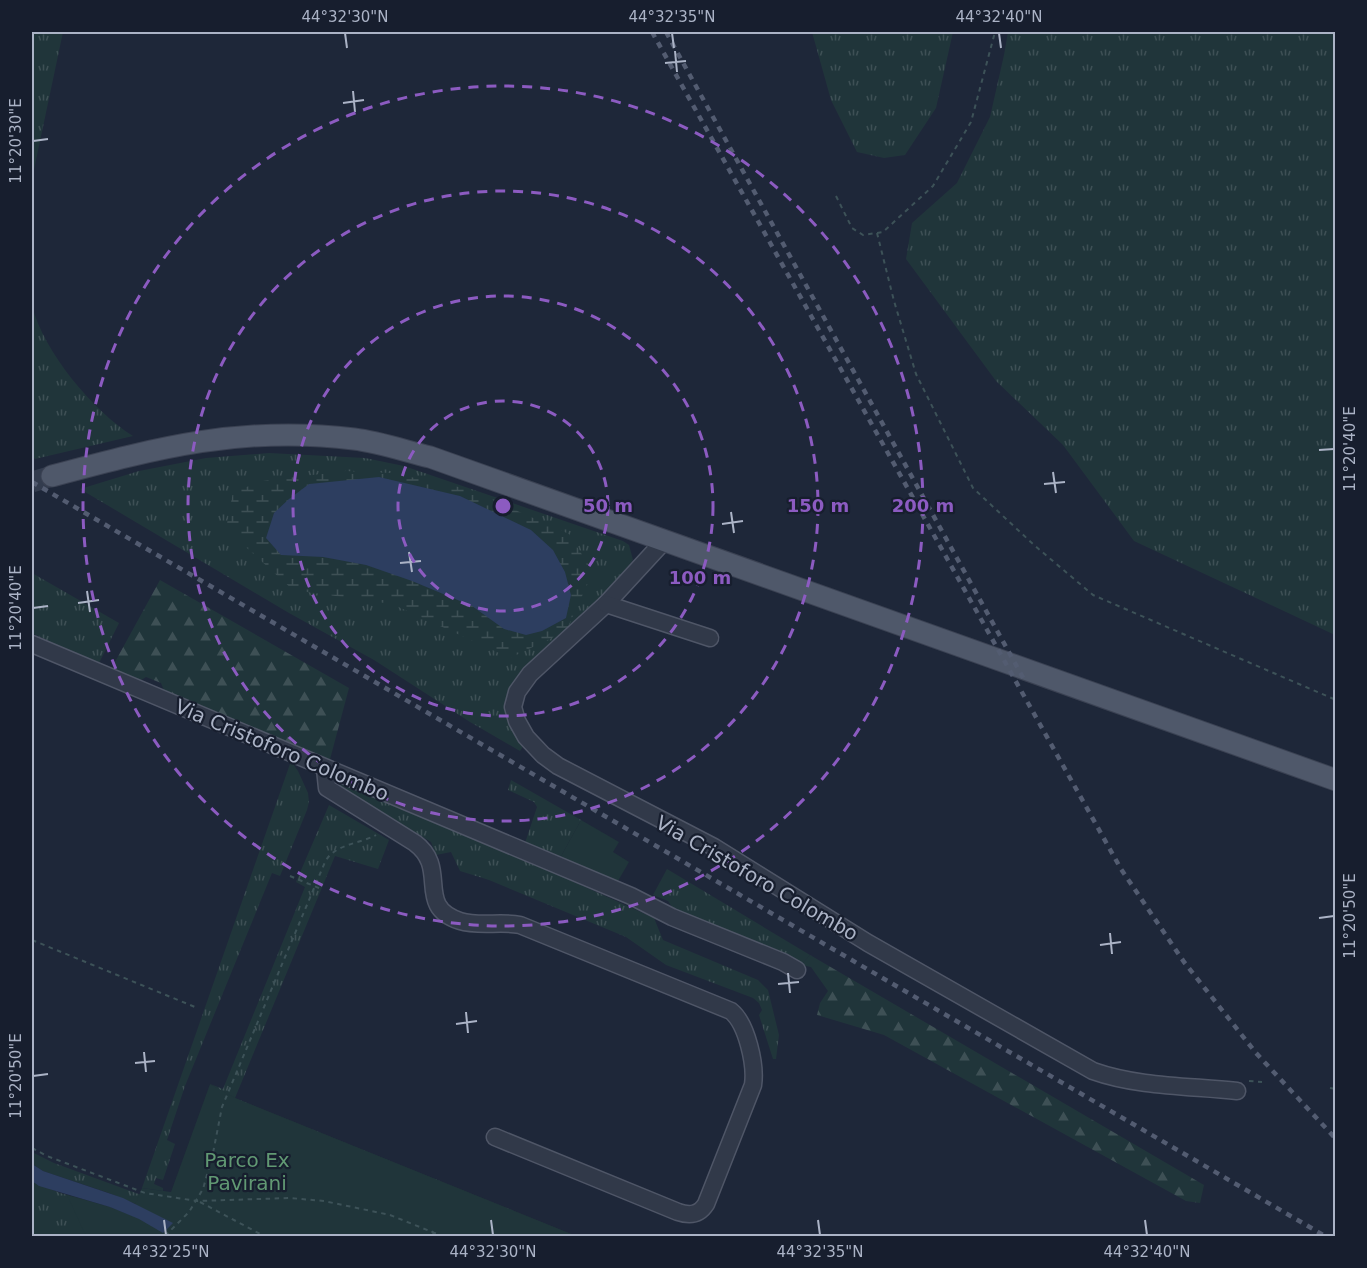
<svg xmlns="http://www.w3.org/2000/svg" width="1367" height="1268" viewBox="0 0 1367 1268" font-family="'DejaVu Sans',sans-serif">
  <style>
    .grass { fill: url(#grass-tufts) }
    .forest { fill: url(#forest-firs) }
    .wetland { fill: url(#wetland-marsh) }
    .green { fill: #20353a }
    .water { fill: #2d3e60 }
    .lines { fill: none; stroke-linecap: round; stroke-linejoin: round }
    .major-tunnel { stroke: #333c4e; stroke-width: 21; stroke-dasharray: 21 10; stroke-linecap: butt }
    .minor-casing { stroke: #4f5667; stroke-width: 19 }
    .major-casing { stroke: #3b4253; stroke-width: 23 }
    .path { stroke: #3d5258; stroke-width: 2; stroke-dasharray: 4.5 4.5; stroke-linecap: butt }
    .minor { stroke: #313949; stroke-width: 16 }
    .major { stroke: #4f586a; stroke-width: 21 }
    .rail { stroke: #535c71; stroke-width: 4.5; stroke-dasharray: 6 6; stroke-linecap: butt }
    .ticks { fill: none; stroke: #abb3c6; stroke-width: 2 }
    .ring { fill: none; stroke: #8c5bc1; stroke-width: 3; stroke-dasharray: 10 8 }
    .labels { text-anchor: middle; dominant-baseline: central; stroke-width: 4.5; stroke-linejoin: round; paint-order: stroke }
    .street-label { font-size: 20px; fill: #abb3c6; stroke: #171e2e }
    .park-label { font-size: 20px; fill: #619973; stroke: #171e2e }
    .centre { fill: #8c5bc1; stroke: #171e2e; stroke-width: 3 }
    .ring-label { font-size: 18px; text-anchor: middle; font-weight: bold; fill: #8c5bc1; stroke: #171e2e; stroke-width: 4.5; stroke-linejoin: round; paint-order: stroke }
    .neatline { fill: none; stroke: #abb3c6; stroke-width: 2 }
    .ticks-label { font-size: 15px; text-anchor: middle; fill: #abb3c6 }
  </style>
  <defs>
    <pattern id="grass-tufts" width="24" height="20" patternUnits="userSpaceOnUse" patternTransform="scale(1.5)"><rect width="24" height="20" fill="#20353a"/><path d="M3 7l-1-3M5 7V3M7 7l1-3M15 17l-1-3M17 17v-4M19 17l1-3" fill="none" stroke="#3e5055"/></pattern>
    <pattern id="forest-firs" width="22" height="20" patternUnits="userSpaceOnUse" patternTransform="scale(1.5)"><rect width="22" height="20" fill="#20353a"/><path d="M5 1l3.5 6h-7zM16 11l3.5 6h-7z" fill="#3e5055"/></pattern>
    <pattern id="wetland-marsh" width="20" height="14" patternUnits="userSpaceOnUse" patternTransform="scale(1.5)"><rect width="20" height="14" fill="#20353a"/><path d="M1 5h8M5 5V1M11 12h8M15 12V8" fill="none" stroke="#3e5055"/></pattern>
  </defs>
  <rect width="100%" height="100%" fill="#1e2739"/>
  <g class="grass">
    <path d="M32,32H63L32,179Z"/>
    <path d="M812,32H953L936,108L905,155L884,158L857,152L831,100Z"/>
    <path d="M1008,32H1335V635L1134,541L1063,445L996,381L906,259L912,223L957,183L990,117L1004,55Z"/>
    <path d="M32,306C44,352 93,411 133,436L35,459L32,456Z"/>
    <path d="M269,453L365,458L404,466L623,541L629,545L633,560L628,567L514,688L526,742L520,751L470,722L374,660L289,613L80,489L139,471L206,458Z"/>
    <path d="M32,573L119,623L98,665L32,633Z"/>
    <path d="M291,761L298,771L308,793L309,802L307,810L280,876L272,873L185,1086L167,1140L175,1144L163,1180L156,1178L154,1184L163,1188V1191L142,1188Z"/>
    <path d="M511,780L581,820L560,858L525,843L537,807L534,802L508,790Z"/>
    <path d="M339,781L492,845L654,918L663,940L758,980L768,990L779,1035L776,1059H773L759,1015L762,1010L759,1003L753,998L666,965L626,937L489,880L460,871L451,852L436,855L431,842L337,786Z"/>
    <path d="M329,805L389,840L378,869L335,856L235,1098L576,1236H450L210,1084L223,1089L305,887L296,882Z"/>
    <path d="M667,869L810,955L801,965L676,913L668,901L653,895Z"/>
    <path d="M32,1152L54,1163L144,1196L143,1207L109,1193L43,1171L32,1164Z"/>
    <path d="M32,1181L60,1193L110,1207L159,1236H32Z"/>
  </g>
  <g class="forest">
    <path d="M160,580L349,688L329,763L165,693L161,683L146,677L138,682L117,672L115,662Z"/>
    <path d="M810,955L1204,1185L1200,1203L1186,1201L884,1035L817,1015L820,1003L828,991L811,967L801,965Z"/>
  </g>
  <path class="wetland" d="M345,471L391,473L468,489L569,534L593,572L566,631L510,658L392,604L293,590L226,529L233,492L263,481Z"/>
  <g class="green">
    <path d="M581,820L619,842L613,852L629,862L618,881L560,858Z"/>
    <path d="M210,1084L235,1098L576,1236H86L67,1195L110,1207L131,1215L142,1188L171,1192Z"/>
  </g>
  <g class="water">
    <path d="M379,477L460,496L531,530L553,550L565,572L571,595L566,618L542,631L526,635L504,629L472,606L412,581L366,565L323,557L281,555L266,538L274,513L289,499L309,484Z"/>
    <path d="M32,1164L43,1171L123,1198L173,1223L163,1233L139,1219L110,1207L39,1186L32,1181Z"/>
  </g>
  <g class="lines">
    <path class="major-tunnel" d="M32,482L52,476"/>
    <defs>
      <g id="minor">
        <path d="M665,540L606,604L530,674L517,692L513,707L517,721L526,737L543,755L558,766L714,847L868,943L1093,1071C1138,1087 1190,1086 1237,1091"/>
        <path d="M606,604L710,638"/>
        <path d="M32,644L631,896L672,917L783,962L797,970"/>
        <path d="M325,769L327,788L415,843C450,869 414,906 460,921C479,927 501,921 520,925L731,1011C747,1024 756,1065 753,1085L706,1204C699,1215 690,1216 678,1212L495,1137"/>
      </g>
      <path id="major" d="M52,476C157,448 243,425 354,439C379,442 405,451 430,457L1336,780"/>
    </defs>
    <use href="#minor" class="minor-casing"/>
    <use href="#major" class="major-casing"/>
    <g class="path">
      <path d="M836,196L852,228L863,235L883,232L933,186L971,122L995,32"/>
      <path d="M877,233L894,301L916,374L973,488L1034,545L1093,595L1336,700"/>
      <path d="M290,876L321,889"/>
      <path d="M32,940L195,1007"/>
      <path d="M1249,1081L1262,1082"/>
      <path d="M1330,1088L1336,1089"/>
      <path d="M32,1148L47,1156L145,1193L197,1201L290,1198L324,1201L390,1215L442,1236"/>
      <path d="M200,1202L264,1236"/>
      <path d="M432,1231L435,1236"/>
      <path d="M165,1236L189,1212L203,1189L213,1153L222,1107L325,862C334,844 360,844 376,835"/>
    </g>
    <use href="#minor" class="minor"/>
    <use href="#major" class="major"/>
    <g class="rail">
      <path d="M652,32L1121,869L1184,962L1256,1053L1336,1139"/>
      <path d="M666,32L1026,683"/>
      <path d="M32,482L1325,1236"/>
    </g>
  </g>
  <path class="ticks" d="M345,33L347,48M672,33L674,48M999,33L1001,48M675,51L677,72M665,63L686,61M353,91L355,112M343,103L364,100M33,141L48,139M1319,450L1334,449M1053,472L1056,493M1044,484L1065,482M731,512L734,533M722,524L743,521M409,552L412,572M400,563L421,561M87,591L90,612M78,603L99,600M33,608L48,606M1319,918L1334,916M1110,933L1112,954M1100,945L1121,942M788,973L790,993M778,984L799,982M466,1012L468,1033M456,1024L477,1021M144,1052L146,1072M135,1063L155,1061M33,1076L48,1074M164,1220L166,1235M491,1220L493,1235M818,1220L820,1235M1145,1220L1147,1235"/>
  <g class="ring">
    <circle cx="503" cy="506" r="105"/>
    <circle cx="503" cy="506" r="210"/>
    <circle cx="503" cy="506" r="315"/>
    <circle cx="503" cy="506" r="420"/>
  </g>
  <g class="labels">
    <g class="street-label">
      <text transform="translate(282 750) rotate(23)">Via Cristoforo Colombo</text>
      <text transform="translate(757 878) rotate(30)">Via Cristoforo Colombo</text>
    </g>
    <g class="park-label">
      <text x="247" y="1160">Parco Ex<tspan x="247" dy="23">Pavirani</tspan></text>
    </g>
  </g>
  <circle cx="503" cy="506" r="9" class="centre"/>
  <g class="ring-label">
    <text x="608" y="512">50 m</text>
    <text x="818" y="512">150 m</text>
    <text x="923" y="512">200 m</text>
    <text x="700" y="584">100 m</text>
  </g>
  <rect width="1367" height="1268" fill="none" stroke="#171e2e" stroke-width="66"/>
  <rect x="33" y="33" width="1301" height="1202" class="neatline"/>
  <g class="ticks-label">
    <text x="345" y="22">44°32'30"N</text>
    <text x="672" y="22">44°32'35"N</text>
    <text x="999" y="22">44°32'40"N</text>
    <text transform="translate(16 141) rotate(-90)" y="5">11°20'30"E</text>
    <text transform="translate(1350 449) rotate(-90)" y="5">11°20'40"E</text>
    <text transform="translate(16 608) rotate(-90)" y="5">11°20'40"E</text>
    <text transform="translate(1350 916) rotate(-90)" y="5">11°20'50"E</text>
    <text transform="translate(16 1076) rotate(-90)" y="5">11°20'50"E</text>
    <text x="166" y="1257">44°32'25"N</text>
    <text x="493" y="1257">44°32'30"N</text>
    <text x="820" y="1257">44°32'35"N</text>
    <text x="1147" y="1257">44°32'40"N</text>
  </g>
</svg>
